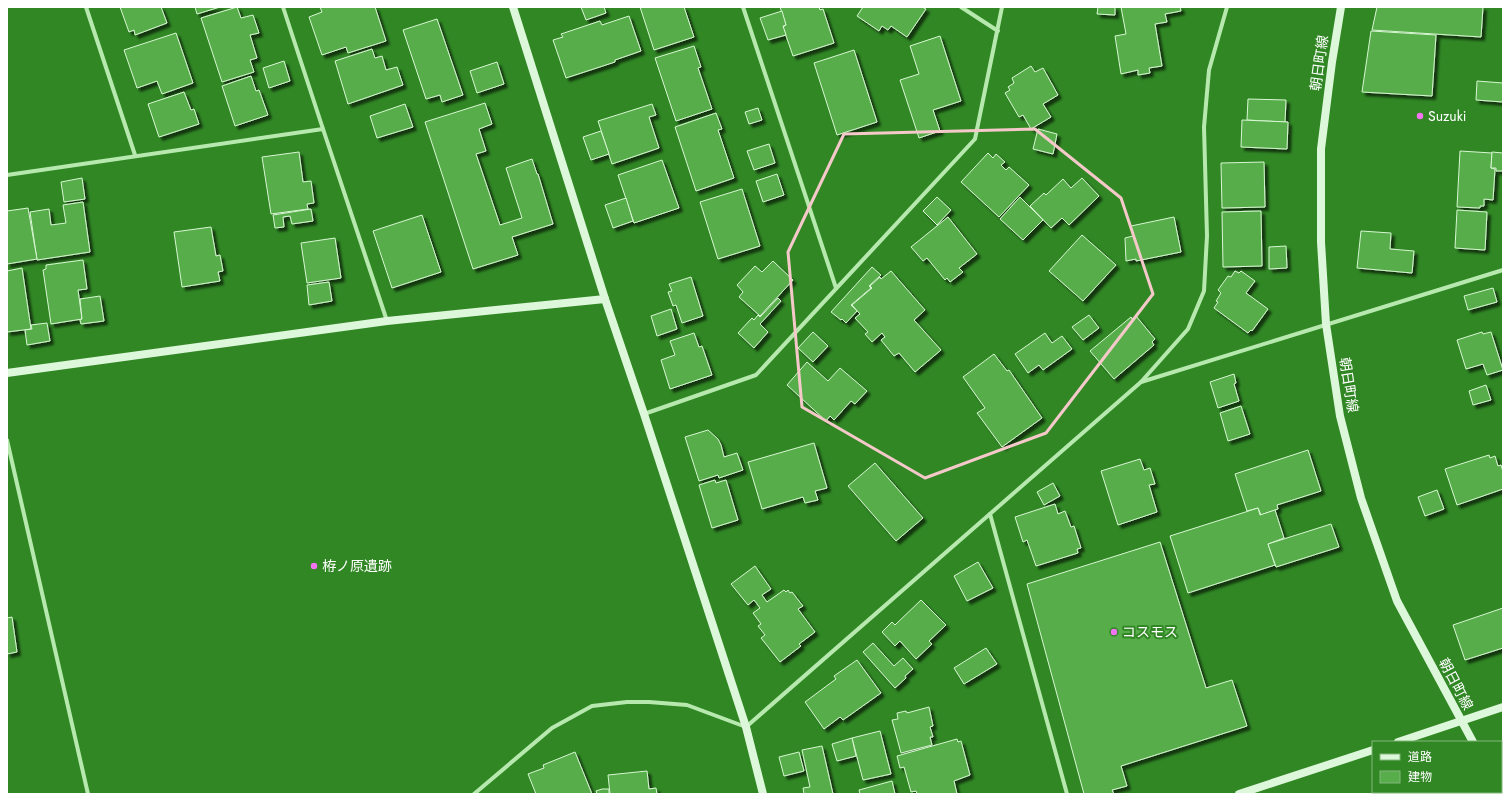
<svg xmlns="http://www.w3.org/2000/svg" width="1510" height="801" viewBox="0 0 1510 801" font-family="Jost,'Noto Sans JP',sans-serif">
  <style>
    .building { fill: #56ad49; stroke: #d8f7d3; filter: url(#shadow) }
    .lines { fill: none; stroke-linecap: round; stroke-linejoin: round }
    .street { stroke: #b7e9af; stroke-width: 4 }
    .secondary { stroke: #ddf7da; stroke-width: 8 }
    .marked { fill: none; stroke: #f5c9c9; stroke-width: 3; stroke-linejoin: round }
    .poi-dot { fill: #f373f0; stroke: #308724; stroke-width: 1.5 }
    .labels { text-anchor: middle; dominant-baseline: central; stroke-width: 4; stroke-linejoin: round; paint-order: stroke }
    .street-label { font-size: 14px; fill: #fff; stroke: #308724 }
    .poi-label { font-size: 14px; fill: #fff; stroke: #308724; text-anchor: start }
  </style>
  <defs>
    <filter id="shadow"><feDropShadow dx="3.5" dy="3.5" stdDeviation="1" flood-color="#0009"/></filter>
  </defs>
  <rect width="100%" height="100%" fill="#308724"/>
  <g class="building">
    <path d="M120,7H161L167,23L135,35L134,30L129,32Z"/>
    <path d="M195,7H220L197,14Z"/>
    <path d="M237,7L241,18L253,15L259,33L250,35L257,58L250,60L254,72L222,82L201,18Z"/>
    <path d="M320,7H375L386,41L348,53L346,47L322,55L309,17L322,12Z"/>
    <path d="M581,7H604L606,13L586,20Z"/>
    <path d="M640,7H684L694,37L654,50Z"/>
    <path d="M780,7H819L820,10L823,9L834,43L793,56L783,27L786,25Z"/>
    <path d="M863,7H922L926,9L907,37L891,26L888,30L882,26L879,31L857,16Z"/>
    <path d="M1098,7H1115V15L1097,14Z"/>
    <path d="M1121,7H1180L1181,11L1165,14L1167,22L1155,24L1162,66L1149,68L1150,73L1138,75V70L1121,74L1115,36L1126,34Z"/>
    <path d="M1377,7H1483L1481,37L1372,30Z"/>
    <path d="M782,11L786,25L783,26L786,35L768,40L760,18Z"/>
    <path d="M629,16L641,51L615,60V62L566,78L553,40L563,37L561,34L600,21L602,25Z"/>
    <path d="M437,19L463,95L442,102L440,95L426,99L403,30Z"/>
    <path d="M1371,31L1436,35L1432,96L1362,92Z"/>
    <path d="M176,33L193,83L162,94L157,81L137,88L124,50Z"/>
    <path d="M940,36L961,101L933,110L940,131L919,138L900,80L919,74L910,46Z"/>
    <path d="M694,46L701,67L698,68L712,109L676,121L655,58Z"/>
    <path d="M372,49L375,58L382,56L386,70L397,67L403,85L348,104L335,61Z"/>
    <path d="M854,50L877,122L837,135L814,63Z"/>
    <path d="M284,61L290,81L269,88L263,68Z"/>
    <path d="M497,62L504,84L477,93L470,71Z"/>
    <path d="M1031,66L1035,72L1043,68L1058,95L1043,104L1051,117L1031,129L1023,115L1019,117L1005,93L1010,90L1008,87L1014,83L1012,78Z"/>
    <path d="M251,76L256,91L259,90L268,115L235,126L222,86Z"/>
    <path d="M1477,81L1503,83V102L1476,100Z"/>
    <path d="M184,92L191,110L194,109L199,124L159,137L148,104Z"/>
    <path d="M1248,99L1286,100L1285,122L1247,120Z"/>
    <path d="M485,103L492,124L479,129L486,151L476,154L500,225L522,218L506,168L532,159L537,174H538L553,224L512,237L518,255L473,269L425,122Z"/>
    <path d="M405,104L413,127L377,138L370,116Z"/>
    <path d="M652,104L656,115L649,117L659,148L612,164L598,121Z"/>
    <path d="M758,108L762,120L749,124L745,112Z"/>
    <path d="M716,113L722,129L718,130L734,178L696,191L675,127Z"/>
    <path d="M1242,120L1288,122L1287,149L1241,147Z"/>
    <path d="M1038,129L1057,134L1053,154L1033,149Z"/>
    <path d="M601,131L609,154L591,160L583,137Z"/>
    <path d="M769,144L775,163L754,170L747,151Z"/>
    <path d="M1460,151L1492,153L1491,168L1495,169L1493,200L1484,199V206H1480V208L1457,207Z"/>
    <path d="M299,152L303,182L311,181L314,203L307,204L308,209L271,214L262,157Z"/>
    <path d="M1492,152L1503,153V171H1496V168H1491Z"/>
    <path d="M988,153L993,158L996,154L1005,162L1001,165L1006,170L1009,167L1029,185L999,217L961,182Z"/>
    <path d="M662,160L679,208L634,223L618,175Z"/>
    <path d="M1264,162L1265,207L1222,208L1221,163Z"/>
    <path d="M777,174L784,195L763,202L756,181Z"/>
    <path d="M82,178L85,199L64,202L61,182Z"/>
    <path d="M1082,178L1099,196L1069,225L1062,218L1051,228L1030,206L1044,193L1046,195L1063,179L1071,188Z"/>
    <path d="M742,189L760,246L718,259L700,202Z"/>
    <path d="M937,197L951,210L937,225L923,211Z"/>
    <path d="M1020,197L1043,220L1023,240L1000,219Z"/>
    <path d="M626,198L633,221L613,228L605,205Z"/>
    <path d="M83,202L90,252L37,260L30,212L49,209L51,225L66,223L63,205Z"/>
    <path d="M28,208L37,259L7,264V211Z"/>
    <path d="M311,209L313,221L292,224L290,216L283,217L284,227L275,228L273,215Z"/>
    <path d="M1457,210L1487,212L1485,250L1455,248Z"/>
    <path d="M1261,211L1262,266L1223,267L1222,212Z"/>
    <path d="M422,215L441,272L392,288L373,231Z"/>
    <path d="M948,217L977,254L959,268L963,272L950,282L947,278L945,280L927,258L923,261L911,247Z"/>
    <path d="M1174,217L1181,252L1136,261V259L1126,261L1125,238L1133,236L1131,226Z"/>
    <path d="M211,227L216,256L220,255L223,271L218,272L220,281L182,287L174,232Z"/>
    <path d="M1361,231L1391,233L1390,249L1414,251L1412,273L1357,268Z"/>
    <path d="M1082,235L1116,265L1083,301L1049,271Z"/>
    <path d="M335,238L341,278L307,283L301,243Z"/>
    <path d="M1286,246L1287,268L1269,269V247Z"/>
    <path d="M83,260L87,289L78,290L82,319L51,324L43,270L46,269V265Z"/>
    <path d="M773,261L793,280L760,316L739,297L743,292L737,285L755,266L762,272Z"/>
    <path d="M872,267L881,275L869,286L871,288L851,305L857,311L846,323L842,319L841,320L831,312Z"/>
    <path d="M22,268L31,329L7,332V271Z"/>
    <path d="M891,271L925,310L914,320L941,350L915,372L899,353L894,356L881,340L885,337L882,333L872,342L865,334L868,332L855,318L860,314L852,305L872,288L870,286L880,277L881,279Z"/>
    <path d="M1235,271L1239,273L1241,271L1255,281L1246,293L1268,309L1252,331L1251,330L1248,333L1214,308L1218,302L1216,301L1221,293L1218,290L1228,276L1231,277Z"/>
    <path d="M691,277L703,316L682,323L676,305L673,306L668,292L672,291L669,284Z"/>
    <path d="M329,282L332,301L309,305L307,285Z"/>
    <path d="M1493,288L1497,302L1468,310L1464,296Z"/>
    <path d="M100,296L104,321L81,324L80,320L82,319L80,299Z"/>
    <path d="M778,298L781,301L760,324L768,332L754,348L738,333L752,318L754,320L758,315L760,317Z"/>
    <path d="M671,309L677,329L657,336L651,316Z"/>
    <path d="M1089,315L1099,328L1083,340L1072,327Z"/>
    <path d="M1136,316L1155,339L1152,342L1154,345L1114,379L1090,351L1131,317L1132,319Z"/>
    <path d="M47,323L50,341L27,345L25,330L32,329L31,325Z"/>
    <path d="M813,332L828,346L813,362L798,348Z"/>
    <path d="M1482,332L1483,334L1491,332L1503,370L1487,375L1483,364L1466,369L1457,340Z"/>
    <path d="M694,333L699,347L702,346L712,375L670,389L661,360L675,355L670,341Z"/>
    <path d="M1045,333L1052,343L1062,336L1072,349L1043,370L1039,365L1028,373L1015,354Z"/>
    <path d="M994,354L1007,371L1009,370L1042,418L1002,447L977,413L985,408L963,377Z"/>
    <path d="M807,362L828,381L840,368L867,391L855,404L851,401L834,420L830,416L826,421L787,385Z"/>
    <path d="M1234,374L1236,383L1234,384L1239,401L1218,408L1210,382Z"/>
    <path d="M1486,385L1491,400L1473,405L1469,391Z"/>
    <path d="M1241,406L1250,434L1228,441L1220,413Z"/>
    <path d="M708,430L718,439L721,445L724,457L737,453L743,470L719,478L718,475L699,481L685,437Z"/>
    <path d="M814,443L827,488L815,491L818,500L805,503L803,497L762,509L748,462Z"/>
    <path d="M1308,450L1321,491L1277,505L1278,509L1261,515L1258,508L1247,511L1235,474Z"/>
    <path d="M1489,455L1490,458L1495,456L1498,466L1501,465L1503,472V489L1457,505L1445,469Z"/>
    <path d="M1140,459L1144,470L1150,468L1155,484L1149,485L1157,512L1118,525L1101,471Z"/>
    <path d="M875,463L923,518L896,541L848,486Z"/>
    <path d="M715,480L716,483L726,480L738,520L712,528L699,485Z"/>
    <path d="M1053,483L1060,496L1044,505L1037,492Z"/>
    <path d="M1437,490L1444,509L1425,516L1418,497Z"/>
    <path d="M1055,504L1058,514L1065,511L1071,527L1074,526L1081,548L1077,549L1078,553L1036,566L1027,540L1023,542L1015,517Z"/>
    <path d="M1258,508L1260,515L1275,510L1284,538L1268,544L1275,565L1188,593L1170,536Z"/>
    <path d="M1331,524L1339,547L1276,567L1268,544Z"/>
    <path d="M1160,542L1206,688L1232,680L1247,726L1121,766L1127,786L1112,790L1114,794H1084L1027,584Z"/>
    <path d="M978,562L993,588L967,601L954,576Z"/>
    <path d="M755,566L771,589L762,595L767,602L784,590L786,592L788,590L790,593L792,592L803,606L798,609L815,632L799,644L801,646L780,662L761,638L765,635L758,626L761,624L753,613L760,608L754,600L748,605L731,584Z"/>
    <path d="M921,600L946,625L929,641L932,644L916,659L900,641L895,646L882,632L892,622L895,625Z"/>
    <path d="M1503,608V648L1465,660L1453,625Z"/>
    <path d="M12,617L17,652L7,654V618Z"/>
    <path d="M873,643L894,666L903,658L913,669L905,676L906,678L895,688L863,652Z"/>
    <path d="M986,648L997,664L964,684L954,668Z"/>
    <path d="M857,660L881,693L843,720L840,717L824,729L805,702L836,679L834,676Z"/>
    <path d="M929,707L933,726L930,727L933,737H930L932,745L901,753L892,720L898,719L897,713L906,711L907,713Z"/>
    <path d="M880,731L891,774L863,780L852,738Z"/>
    <path d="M852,738L856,756L837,761L832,744Z"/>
    <path d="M957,739L958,742L961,741L970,775L954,781L957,794H917L916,791L911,792L904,767L900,768L897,756Z"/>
    <path d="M822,746L833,794H804L803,788L810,787L802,750Z"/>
    <path d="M575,752L592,794H536L528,774L544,768L543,765Z"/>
    <path d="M799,752L804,771L784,776L779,757Z"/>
    <path d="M647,771L649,789L656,788L657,794H610L608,775Z"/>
    <path d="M892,781L895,794H860L859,790Z"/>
    <path d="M602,789H609V794H597L596,791Z"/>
  </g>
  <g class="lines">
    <g class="street">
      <path d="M86,7L135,155"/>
      <path d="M283,7L323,129L387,321"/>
      <path d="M743,7L836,288"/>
      <path d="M961,7L998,31"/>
      <path d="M7,175L323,129"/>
      <path d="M1141,382L1503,270"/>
      <path d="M644,414L756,375L975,139L1002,7"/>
      <path d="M7,440L88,794"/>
      <path d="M990,514L1067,794"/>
      <path d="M474,794L552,728L592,706L627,702H649L687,705L746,727L1141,382L1188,329L1204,291L1207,236L1204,127L1209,70L1227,7"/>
    </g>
    <g class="secondary">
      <path d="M513,7L605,299L644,414L746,727L763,794"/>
      <path d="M1341,7L1332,62L1321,149V242L1326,324L1340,416L1361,498L1397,601L1473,742"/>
      <path d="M7,373L387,321L605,299"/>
      <path d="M1398,742L1503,707"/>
      <path d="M1501,792L1502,794"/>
      <path d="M1239,794L1373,750"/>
    </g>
  </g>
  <path class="marked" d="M1035,129L1121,198L1153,294L1046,433L925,478L802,407L788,252L844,134Z"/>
  <g class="poi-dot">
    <circle cx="1420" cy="116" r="4"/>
    <circle cx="314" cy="566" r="4"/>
    <circle cx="1114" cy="632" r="4"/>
  </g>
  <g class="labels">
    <g class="street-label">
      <text transform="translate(1319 63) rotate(-82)">朝日町線</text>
      <text transform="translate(1349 385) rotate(81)">朝日町線</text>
      <text transform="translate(1456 684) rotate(62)">朝日町線</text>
    </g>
    <g class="poi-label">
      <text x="1428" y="116">Suzuki</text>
      <text x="322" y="566">栫ノ原遺跡</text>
      <text x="1122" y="632">コスモス</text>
    </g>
  </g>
  <rect width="1510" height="801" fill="none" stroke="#ffffff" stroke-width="16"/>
  <rect x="1372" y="741" width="130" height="52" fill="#308724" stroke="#83b77c"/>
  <rect x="1380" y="754" width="20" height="6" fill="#ddf7da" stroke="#83b77c"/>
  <text x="1408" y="761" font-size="12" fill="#ffffff">道路</text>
  <rect x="1380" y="771" width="20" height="12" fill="#56ad49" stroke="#83b77c"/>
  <text x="1408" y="781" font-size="12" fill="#ffffff">建物</text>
</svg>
